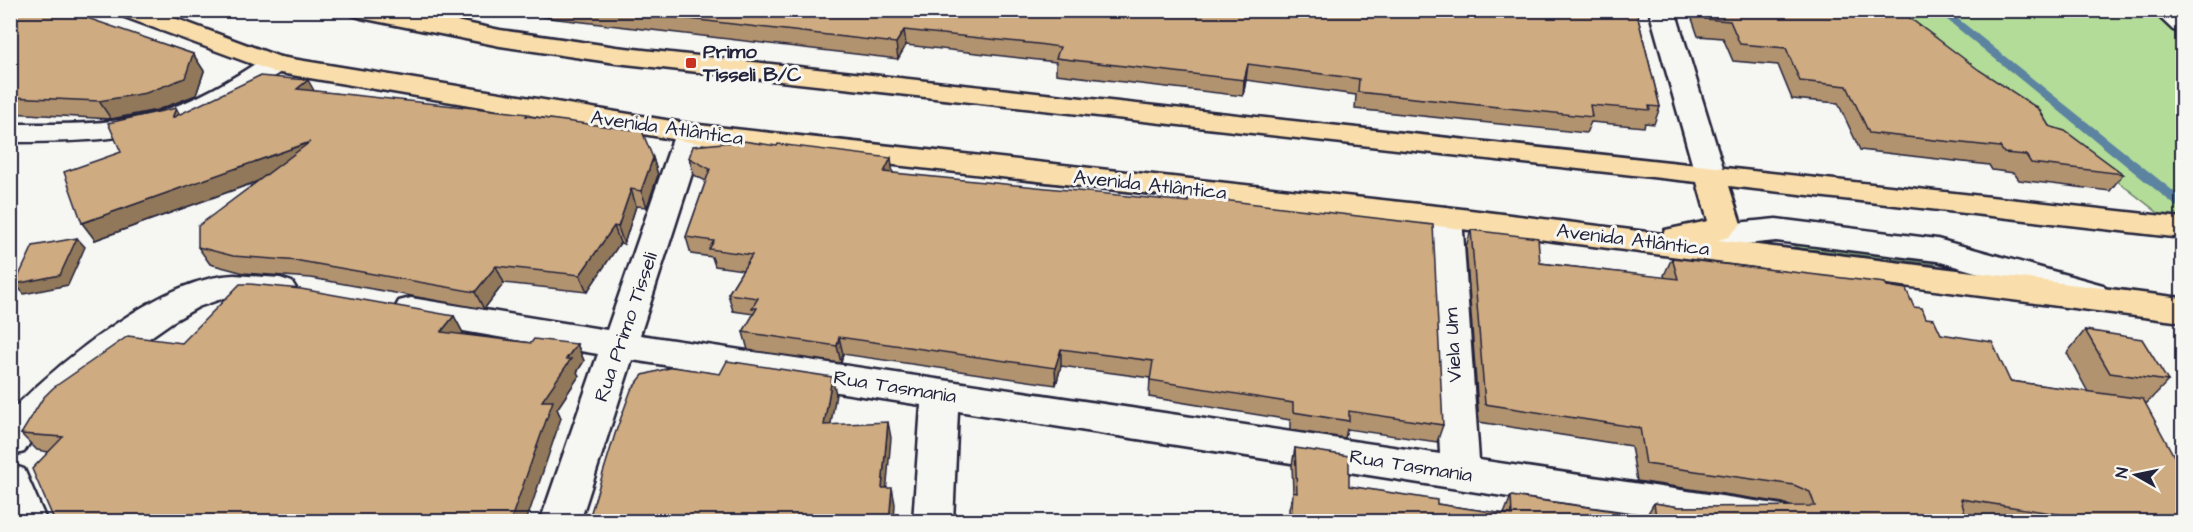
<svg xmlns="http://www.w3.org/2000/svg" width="2193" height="532" viewBox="0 0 2193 532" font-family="'Architects Daughter',sans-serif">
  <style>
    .green { fill: #b3dc98; stroke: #6a7f6a; stroke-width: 1.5 }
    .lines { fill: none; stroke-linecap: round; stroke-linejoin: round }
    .stream { fill: #5c83a0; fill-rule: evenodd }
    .minor-casing { stroke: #22223b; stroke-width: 5 }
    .major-casing { stroke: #22223b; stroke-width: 5 }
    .minor { fill: #f6f6f2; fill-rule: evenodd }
    .major { fill: #f9deab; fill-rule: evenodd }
    .wall { fill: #b2936f; stroke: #22223b; stroke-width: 1.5 }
    .shaded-wall { fill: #91785a; stroke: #22223b; stroke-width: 1.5 }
    .building { fill: #cfab81; stroke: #22223b; stroke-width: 1.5 }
    .poi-dot { fill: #c8321e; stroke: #f6f6f2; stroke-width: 2 }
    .labels { text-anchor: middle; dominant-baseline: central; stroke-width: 6; stroke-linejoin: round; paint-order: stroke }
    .poi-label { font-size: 20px; font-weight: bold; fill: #22223b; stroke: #f6f6f2; text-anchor: start }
    .street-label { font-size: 20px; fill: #22223b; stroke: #f6f6f2 }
  </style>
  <rect width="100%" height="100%" fill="#f6f6f2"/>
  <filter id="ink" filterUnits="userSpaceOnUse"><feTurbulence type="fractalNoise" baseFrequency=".0167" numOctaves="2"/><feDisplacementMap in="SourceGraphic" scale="12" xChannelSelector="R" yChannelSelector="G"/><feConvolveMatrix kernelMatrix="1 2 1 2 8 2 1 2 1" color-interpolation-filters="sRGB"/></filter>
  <g filter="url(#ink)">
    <g class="green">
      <path d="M1894,11H2149L2182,38V218L2161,215L1977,72Z"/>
      <path d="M1787,239L1930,257L1935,264L1798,248L1789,243Z"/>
    </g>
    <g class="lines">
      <path class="stream" d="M1935,10H1947L2182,198V208L2177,207Z"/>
      <defs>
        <g id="minor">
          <path d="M1649,10H1675L1725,174L1721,181L1710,183L1699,181L1695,174Z"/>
          <path d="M2152,10H2180L2182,12V33L2173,30Z"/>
          <path d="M274,56L284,58L287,64L284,70C253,90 222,110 187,122C130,141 70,142 10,142V124C59,124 111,126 158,112C196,101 231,80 264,58Z"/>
          <path d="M690,124L700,127L705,133L640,335L1440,454L1430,217L1435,210L1446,207L1457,210L1462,217L1479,460L1782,505L1796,510L1802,522H1669L958,411L953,522H913L921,405L632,360L580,522H540L598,354L411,322L399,319L394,310L399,301L411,298L607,330L675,133L680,127Z"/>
          <path d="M1776,219L1937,239L2103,285L2108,293L2103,301L2091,305L1937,261L1776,241L1686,250L1675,247L1670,239L1675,231L1686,228Z"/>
          <path d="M234,275L280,278L292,282L297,290L292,298L280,302L224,298L198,307L172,322L112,364L57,412L36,433L24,452L10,456V412C61,361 160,278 234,275Z"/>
          <path d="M10,464L24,469L47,522H10Z"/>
        </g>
        <path id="major" d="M116,10H153L280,57L690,124L1446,207L1663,234L1665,230L1708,221L1697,182L616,63L500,46L361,18L352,15L349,10H402L500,30L616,47L2182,218V238L1729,186L1741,224L1728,237L1718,240L2182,298V322L1446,227L690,142L274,72L119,15Z"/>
      </defs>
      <use href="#minor" class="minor-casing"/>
      <use href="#major" class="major-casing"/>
      <use href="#minor" class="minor"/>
      <use href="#major" class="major"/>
    </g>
    <g class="wall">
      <path d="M10,10L72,14L193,54L204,71L196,95L157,110L111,119L10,113Z"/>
      <path d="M502,10H1636L1660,107L1654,124L1645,123L1644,127L1591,122L1586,133L1355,109L1356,95L1246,80L1243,96L1056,74V62L1038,60L906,45L898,59L549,18Z"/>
      <path d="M1689,10H1899L2049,126L2123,174L2110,191L2019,180L2014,173L1992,170L1989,165L1860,150L1838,103L1792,99L1778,65L1733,61L1723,38L1698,36Z"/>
      <path d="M314,91L529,116L653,158L658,175L647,207L636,206L624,244L620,243L587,292L504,283L484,309L311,278L244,273L210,264L198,247L259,181L95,240L121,152L180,114Z"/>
      <path d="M689,158L893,173L1443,425L1437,442L1347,429L1345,438L1290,430V420L1149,397L1150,378L1061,366L1056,385L843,354L841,363L748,350L743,332L754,314L733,311L728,294L743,270L715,266L712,257L691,254L686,237L706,181L694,175Z"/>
      <path d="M1471,230L1540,263L1665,278L1664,275L1672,258L1887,286L1926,318L1941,334L2010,381L2088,392L2067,353L2085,330L2168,381L2147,403H2145L2182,522H1980L1966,519L1289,521V509L1293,492L1292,465L1295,448L1349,486L1437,504L1504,514L1511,496L1647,515L1654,503L1679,507H1792L1783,503L1637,481L1631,446L1479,422L1466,247Z"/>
      <path d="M454,316L463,333V334L531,343L577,344L584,361L577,372L579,376L557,409L561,418L49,452L37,450L21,434L182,343Z"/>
    </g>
    <g class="shaded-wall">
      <path d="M904,30L906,45L898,59L896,43Z"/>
      <path d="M193,54L204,71L196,95L157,110L111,119L99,101Z"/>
      <path d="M1248,64L1246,80L1243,96L1244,80Z"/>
      <path d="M308,80L317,96L297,89Z"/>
      <path d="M176,108L186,125L172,118Z"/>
      <path d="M310,142L319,159L95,240L82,223Z"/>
      <path d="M653,158L658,175L647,207L641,191Z"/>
      <path d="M891,158L893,175L884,172Z"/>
      <path d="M631,189L636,206L624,244L618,227Z"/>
      <path d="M614,226L620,243L587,292L580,275Z"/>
      <path d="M77,238L85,247L68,285L24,294L15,284Z"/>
      <path d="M496,266L504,283L484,309L475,292Z"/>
      <path d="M454,316L463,333L451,349L441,332Z"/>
      <path d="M839,337L843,354L841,363L837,346Z"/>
      <path d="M577,344L584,361L577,372L579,376L557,409L561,418L526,522H510L542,401L566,359Z"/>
      <path d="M1061,349V366L1056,385L1055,368Z"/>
      <path d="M832,377L836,394L828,441L824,425Z"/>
      <path d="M888,422L891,438L885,505L882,488Z"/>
      <path d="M892,488L895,504L894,522H889Z"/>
    </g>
    <g class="building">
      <path d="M10,10H64L193,54L185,78L146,93L99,101L10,97Z"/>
      <path d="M613,10H1636L1660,107L1649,106L1650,110L1590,105L1592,117L1358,92L1359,79L1248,64L1244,80L1056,58L1060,47L1038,44L904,30L896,43Z"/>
      <path d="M1702,10H1899L1979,70L2039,109L2049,126L2065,131L2123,174L2031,163L2026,155L2004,153L2000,147L1869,133L1847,86L1800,81L1786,48L1740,44L1730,21L1705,19Z"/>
      <path d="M259,76L308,80L297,89L528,114L526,116L642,131L653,158L641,191L631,189L618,227L614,226L580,275L496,266L475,292L300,261L233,256L198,247V226L310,142L82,223L64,172L121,152L108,123L176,108L172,118Z"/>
      <path d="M743,141L777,146L778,144L891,158L884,172L1188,202L1189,196L1433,225L1443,425L1349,411V421L1293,412V403L1150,380L1153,361L1061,349L1055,368L839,337L837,346L743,332L757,308H752L758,298L728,294L752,255L709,249L714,241L686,237L710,169L689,158L693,146Z"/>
      <path d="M1471,230L1538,238L1540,263L1678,279L1672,258L1885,283L1887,286L1906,289L1914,307L1922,308L1926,318L1934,319L1941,334L1992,342L2010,381L2143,399L2182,471V522H2109L1961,499L1967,522H1285V520L1291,521L1293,492L1297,493L1295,448L1349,456V486L1437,500V504L1512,515L1511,496L1656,517L1654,503L1679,507L1815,506L1810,492L1794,485L1646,464L1640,428L1485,404Z"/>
      <path d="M77,238L60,275L15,284L33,246Z"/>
      <path d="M240,284H250L301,289L454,316L441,332L531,343L534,339L577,344L566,359H571L542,401H553L510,522H55L32,469L63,437L21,434L43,398L53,388L128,336L182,343Z"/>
      <path d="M2085,330L2142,339L2168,381L2110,373Z"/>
      <path d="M727,361L832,377L824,425L888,422L882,488H892L889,522H588L615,434L631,390L643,375L673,367L720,374Z"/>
    </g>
  </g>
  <rect class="poi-dot" x="685" y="57" width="12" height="12" rx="3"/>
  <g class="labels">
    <g class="poi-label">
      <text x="703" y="52">Primo<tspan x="703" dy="23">Tisseli B/C</tspan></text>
    </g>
    <g class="street-label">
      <text transform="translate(667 128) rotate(8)">Avenida Atlântica</text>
      <text transform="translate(1150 185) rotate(6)">Avenida Atlântica</text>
      <text transform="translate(1633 240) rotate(7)">Avenida Atlântica</text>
      <text transform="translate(626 327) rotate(-71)">Rua Primo Tisseli</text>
      <text transform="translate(1453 345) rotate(-93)">Viela Um</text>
      <text transform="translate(895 387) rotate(9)">Rua Tasmania</text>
      <text transform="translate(1411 466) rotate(9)">Rua Tasmania</text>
    </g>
  </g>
  <rect width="2193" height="532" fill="none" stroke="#f6f6f2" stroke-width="36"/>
  <rect x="18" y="18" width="2157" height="496" fill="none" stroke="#22223b" stroke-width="2" filter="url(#ink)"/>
  <g transform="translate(2136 475) rotate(279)" stroke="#f6f6f2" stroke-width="4.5" paint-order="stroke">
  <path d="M0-4.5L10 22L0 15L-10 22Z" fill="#22223b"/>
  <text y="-9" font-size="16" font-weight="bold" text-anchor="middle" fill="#22223b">N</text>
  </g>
</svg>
